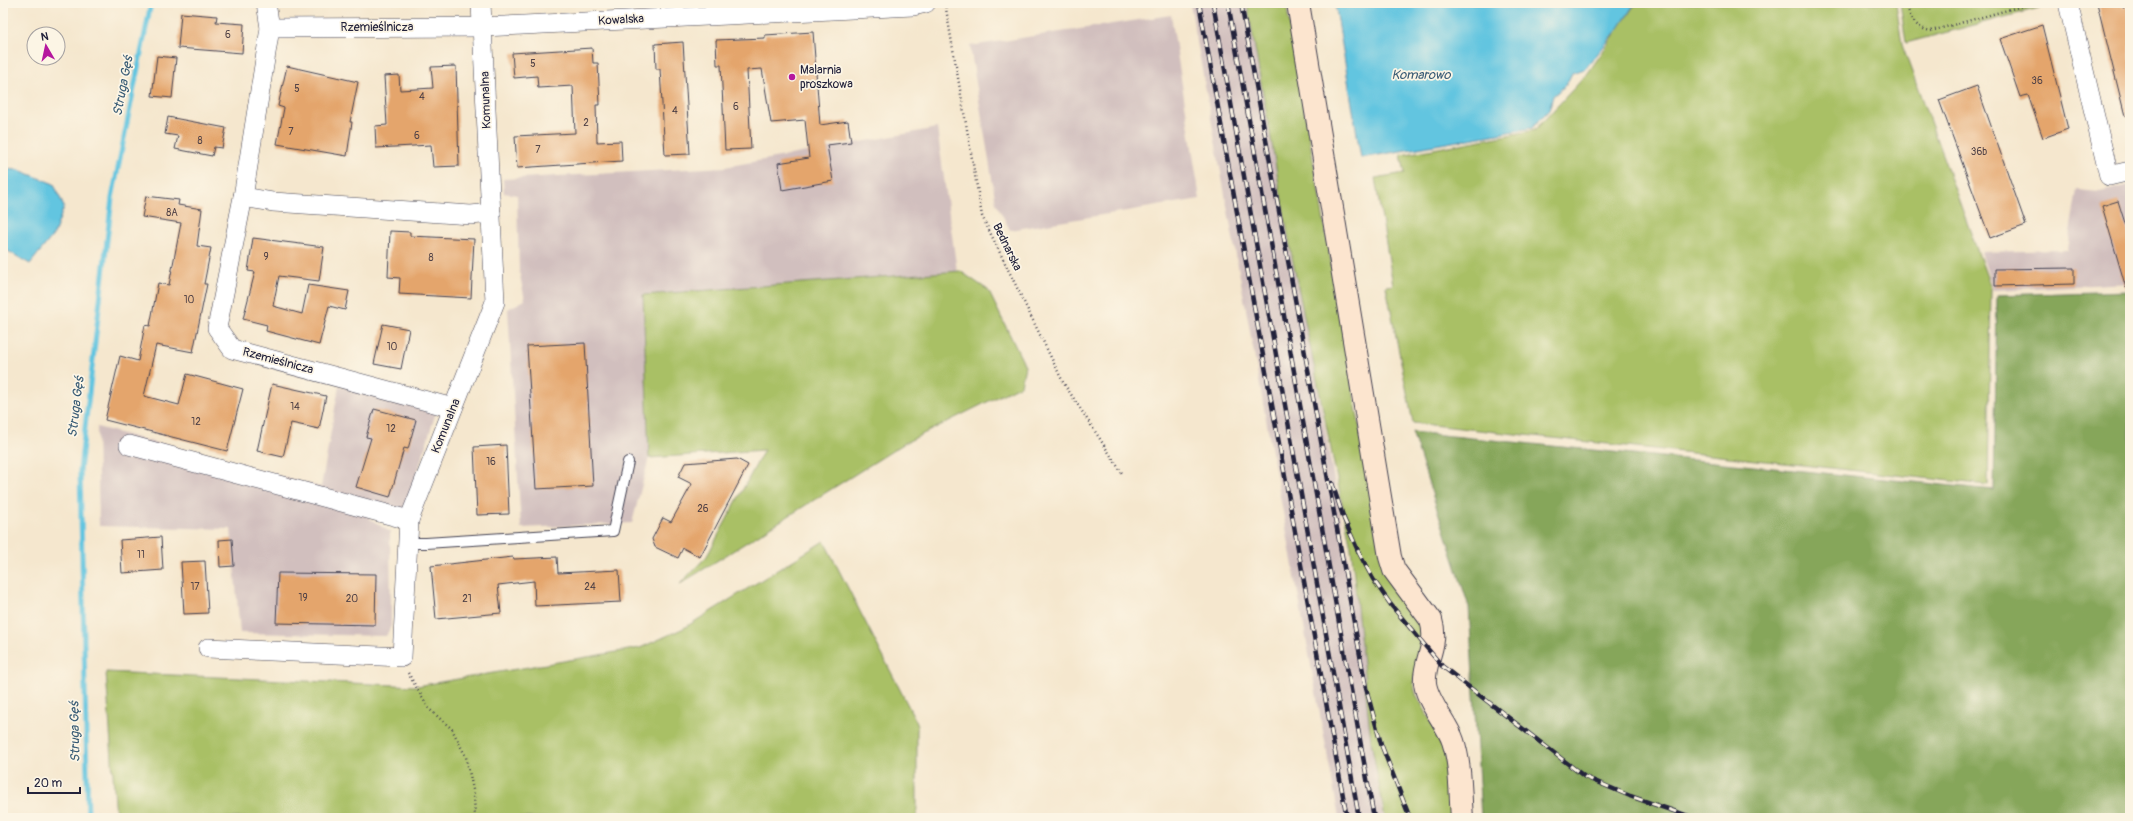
<svg xmlns="http://www.w3.org/2000/svg" width="2133" height="821" viewBox="0 0 2133 821" font-family="Pangolin,sans-serif">
  <style>
    .industrial { fill: #d1bfbe }
    .green { fill: #a9c065; stroke: #667150 }
    .forest { fill: #86a65a; stroke: #54644a }
    .water { fill: #62c5e0; stroke: #42748e }
    .lines { fill: none; stroke-linecap: round; stroke-linejoin: round }
    .stream { stroke: #62c5e0; stroke-width: 5 }
    .building { fill: #e4a56c }
    .lane-casing { stroke: #424051; stroke-width: 12 }
    .street-casing { stroke: #424051; stroke-width: 20 }
    .secondary-casing { stroke: #424051; stroke-width: 24 }
    .path { stroke: #424051; stroke-width: 2.5; stroke-dasharray: 1 3; stroke-linecap: butt }
    .lane { stroke: #fff; stroke-width: 10 }
    .street { stroke: #fff; stroke-width: 19 }
    .secondary { stroke: #fce5cf; stroke-width: 22 }
    .rail-casing { stroke: #22223b; stroke-width: 4.5 }
    .rail { stroke: #fcf5e5; stroke-width: 3; stroke-dasharray: 9; stroke-linecap: butt }
    .poi-dot { fill: #b5179e; stroke: #fcf5e5; stroke-width: 1.5 }
    .labels { text-anchor: middle; dominant-baseline: central; stroke-width: 3.5; stroke-linejoin: round; paint-order: stroke }
    .number-label { font-size: 10px; fill: #524347 }
    .street-label { font-size: 12px; fill: #22223b; stroke: #fcf5e5 }
    .poi-label { font-size: 12px; fill: #22223b; stroke: #fcf5e5; text-anchor: start }
    .water-label { font-size: 13px; font-style: italic; fill: #385b75; stroke: #fcf5e5 }
  </style>
  <rect width="100%" height="100%" fill="#fcf5e5"/>
  <filter id="ink" filterUnits="userSpaceOnUse"><feTurbulence type="fractalNoise" baseFrequency=".025" numOctaves="2"/><feDisplacementMap in="SourceGraphic" scale="8" xChannelSelector="R" yChannelSelector="G"/><feConvolveMatrix kernelMatrix="1 2 1 2 8 2 1 2 1" color-interpolation-filters="sRGB"/></filter>
  <filter id="wash" filterUnits="userSpaceOnUse"><feTurbulence type="fractalNoise" baseFrequency=".012" numOctaves="4" result="noise"/><feDisplacementMap in="SourceGraphic" scale="16" xChannelSelector="R" yChannelSelector="G"/><feGaussianBlur stdDeviation="0.9" result="paint"/><feColorMatrix in="noise" values="0 0 0 0 0 0 0 0 0 0 0 0 0 0 0 0 0 1.4 0 .05"/><feComposite in="paint" operator="in"/></filter>
  <g filter="url(#wash)">
    <rect width="100%" height="100%" fill="#f5e7ce"/>
    <g class="industrial">
      <path d="M1190,3H1248L1366,657L1390,749L1373,756L1384,818H1339Z"/>
      <path d="M1171,15L1200,199L1010,230L996,203L970,46Z"/>
      <path d="M937,128L957,271L643,295L649,458L632,523L521,528L508,309L525,300L519,271L517,195L504,193L503,179L725,167Z"/>
      <path d="M2130,185V283L1993,290L1981,252L2067,250L2077,190L2100,192Z"/>
      <path d="M339,386L436,412L406,510L369,518L390,532L391,626L386,636L240,633L231,529L99,526L97,427L321,487Z"/>
    </g>
    <g class="green">
      <path d="M1247,3H1286L1384,568L1426,632L1413,683L1416,694L1443,743L1453,818H1385L1371,741L1351,548L1291,252Z"/>
      <path d="M1636,3H1896L1902,45L1991,288L1988,485L1413,423L1386,286L1393,285L1375,178L1405,173L1401,155L1535,130L1588,73Z"/>
      <path d="M1900,3H2054V4L1906,43Z"/>
      <path d="M960,271L988,290L1025,366L1021,385L905,443L680,584L707,556L764,450L649,458L643,295Z"/>
      <path d="M824,541L917,723V818H116L106,672L417,686L640,648L684,628Z"/>
    </g>
    <path class="forest" d="M2130,291V818H1481L1469,607L1412,432L1994,490L1997,295Z"/>
    <g class="water">
      <path d="M1335,3H1635L1619,28L1585,69L1572,73L1566,85L1553,96L1549,110L1532,128L1361,158Z"/>
      <path d="M3,169L19,170L54,184L64,207L54,234L30,264L3,248Z"/>
    </g>
    <g class="lines">
      <path class="stream" d="M88,818L80,470L112,198L151,3"/>
    </g>
    <g id="blocks">
      <g class="building">
        <path d="M2097,3H2122L2123,8L2130,6V115L2125,116Z"/>
        <path d="M181,13L217,16L216,22L244,24L242,53L178,48Z"/>
        <path d="M2042,25L2068,129L2043,138L2028,95L2020,97L2000,39Z"/>
        <path d="M813,32L820,125L848,121L851,142L827,145L833,181L782,190L778,163L809,158L805,120L771,123L762,69L747,70L751,149L725,150L721,65H717L716,40L765,38V35Z"/>
        <path d="M683,42L690,154L665,155L660,69H656L655,44Z"/>
        <path d="M592,48L593,63H598L600,105H596L597,142L621,141L622,161L517,168L515,136L575,133L573,86L538,88L537,76L514,78L512,53Z"/>
        <path d="M157,56L176,58L172,98L152,96Z"/>
        <path d="M287,66L358,82L350,122H352L347,156L277,144L284,108L278,106Z"/>
        <path d="M456,66L459,166L433,167L431,145L376,148L375,126L387,125L384,76L399,75L400,90L433,88L431,67Z"/>
        <path d="M1977,86L2026,225L1990,238L1939,100Z"/>
        <path d="M168,117L226,128L222,148L214,147L212,156L175,149L178,136L165,134Z"/>
        <path d="M146,196L179,200L178,205L202,209L197,246L211,248L204,284H207L193,352L156,345L144,396L179,405L187,374L243,389L227,451L105,420L120,356L138,361L145,325L150,326L158,283L169,285L181,223L142,217Z"/>
        <path d="M2118,201L2130,239V287L2126,288L2102,206Z"/>
        <path d="M390,231L410,232V236L474,239L471,298L399,294L400,278L388,277Z"/>
        <path d="M253,238L324,247L319,281L279,276L273,306L302,314L308,285L349,291L345,310L329,306L319,345L266,331L267,325L243,319L255,272L248,271Z"/>
        <path d="M2074,268V284L1995,286V269Z"/>
        <path d="M383,324L409,329L401,369L374,364Z"/>
        <path d="M585,343L593,486L536,489L527,346Z"/>
        <path d="M272,384L326,396L319,429L291,423L283,457L257,451Z"/>
        <path d="M374,409L416,420L408,449L404,448L390,497L356,487L371,438L366,437Z"/>
        <path d="M506,445L509,514L477,515L474,447Z"/>
        <path d="M737,459L748,465L700,557L683,548L678,558L655,547L652,539L663,518L671,522L692,484L678,477L685,463Z"/>
        <path d="M161,537L163,570L122,573L120,540Z"/>
        <path d="M232,539L234,566L220,567L219,540Z"/>
        <path d="M513,557L514,559L557,557L558,573L619,570L621,602L535,606L534,581L498,585L501,613L436,619L431,566Z"/>
        <path d="M205,561L208,613L184,614L181,562Z"/>
        <path d="M278,573L376,574L375,625L276,623Z"/>
      </g>
    </g>
  </g>
  <g filter="url(#ink)">
    <use href="#blocks" fill-opacity="0" stroke="#424051" stroke-width="1"/>
    <g class="lines">
      <defs>
        <path id="lane" d="M407,543H426L613,531L628,462"/>
        <g id="street">
          <path d="M266,3L270,28L243,197L217,328L232,349L453,408"/>
          <path d="M2068,3L2109,176L2130,171"/>
          <path d="M270,28L483,27L913,6L926,3"/>
          <path d="M243,197L273,202L471,215L491,213"/>
          <path d="M129,445L409,520"/>
          <path d="M208,648L402,657L409,520L495,302L481,3"/>
        </g>
        <path id="secondary" d="M1298,3L1390,557L1394,570L1431,620C1439,646 1423,661 1425,683C1427,702 1447,723 1453,741C1461,765 1460,793 1462,818"/>
      </defs>
      <use href="#lane" class="lane-casing"/>
      <use href="#street" class="street-casing"/>
      <use href="#secondary" class="secondary-casing"/>
      <g class="path">
        <path d="M945,3L982,216L1063,382L1122,473"/>
        <path d="M1907,3C1909,18 1915,28 1931,31L2033,3"/>
        <path d="M408,673L429,709L452,729L466,757L474,794L475,818"/>
      </g>
      <use href="#lane" class="lane"/>
      <use href="#street" class="street"/>
      <use href="#secondary" class="secondary"/>
      <defs>
        <g id="rail">
          <path d="M1199,3L1347,818"/>
          <path d="M1213,3L1359,818"/>
          <path d="M1228,3L1374,818"/>
          <path d="M1241,3L1366,688L1381,744L1410,818"/>
          <path d="M1332,483L1344,519L1359,553L1373,579L1391,605L1442,666L1585,777L1630,796L1694,818"/>
        </g>
      </defs>
      <use href="#rail" class="rail-casing"/>
      <use href="#rail" class="rail"/>
    </g>
  </g>
  <circle class="poi-dot" cx="792" cy="77" r="4"/>
  <g class="labels">
    <g class="number-label">
      <text x="228" y="35">6</text>
      <text x="533" y="64">5</text>
      <text x="2037" y="81">36</text>
      <text x="297" y="89">5</text>
      <text x="422" y="97">4</text>
      <text x="736" y="107">6</text>
      <text x="675" y="111">4</text>
      <text x="586" y="123">2</text>
      <text x="291" y="132">7</text>
      <text x="417" y="136">6</text>
      <text x="200" y="141">8</text>
      <text x="538" y="150">7</text>
      <text x="1979" y="152">36b</text>
      <text x="172" y="213">8A</text>
      <text x="266" y="257">9</text>
      <text x="431" y="258">8</text>
      <text x="189" y="300">10</text>
      <text x="392" y="347">10</text>
      <text x="295" y="407">14</text>
      <text x="196" y="422">12</text>
      <text x="391" y="429">12</text>
      <text x="491" y="462">16</text>
      <text x="703" y="509">26</text>
      <text x="141" y="555">11</text>
      <text x="195" y="587">17</text>
      <text x="590" y="587">24</text>
      <text x="303" y="598">19</text>
      <text x="352" y="599">20</text>
      <text x="467" y="599">21</text>
    </g>
    <g class="street-label">
      <text transform="translate(621 20) rotate(-3)">Kowalska</text>
      <text x="377" y="27">Rzemieślnicza</text>
      <text transform="translate(486 100) rotate(-92)">Komunalna</text>
      <text transform="translate(1007 247) rotate(64)">Bednarska</text>
      <text transform="translate(278 361) rotate(15)">Rzemieślnicza</text>
      <text transform="translate(446 426) rotate(-68)">Komunalna</text>
    </g>
    <g class="poi-label">
      <text x="800" y="70">Malarnia<tspan x="800" dy="14">proszkowa</tspan></text>
    </g>
    <g class="water-label">
      <text x="1421" y="75">Komarowo</text>
      <text transform="translate(123 86) rotate(-79)">Struga Gęś</text>
      <text transform="translate(76 407) rotate(-83)">Struga Gęś</text>
      <text transform="translate(75 732) rotate(-91)">Struga Gęś</text>
    </g>
  </g>
  <rect width="2133" height="821" fill="none" stroke="#fcf5e5" stroke-width="16"/>
  <g transform="translate(46 46) rotate(351)"><circle r="19" fill="#fcf5e5" stroke="#a5a1a1"/>
  <path d="M0-3L7 15L0 10L-7 15Z" fill="#b5179e"/>
  <text y="-6" font-size="11" font-weight="bold" text-anchor="middle" fill="#22223b">N</text>
  </g>
  <path d="M28 787v6h52v-6" fill="none" stroke="#22223b" stroke-width="2"/>
  <text x="34" y="787" font-size="12" fill="#22223b" stroke="#fcf5e5" stroke-width="3" paint-order="stroke">20 m</text>
</svg>
